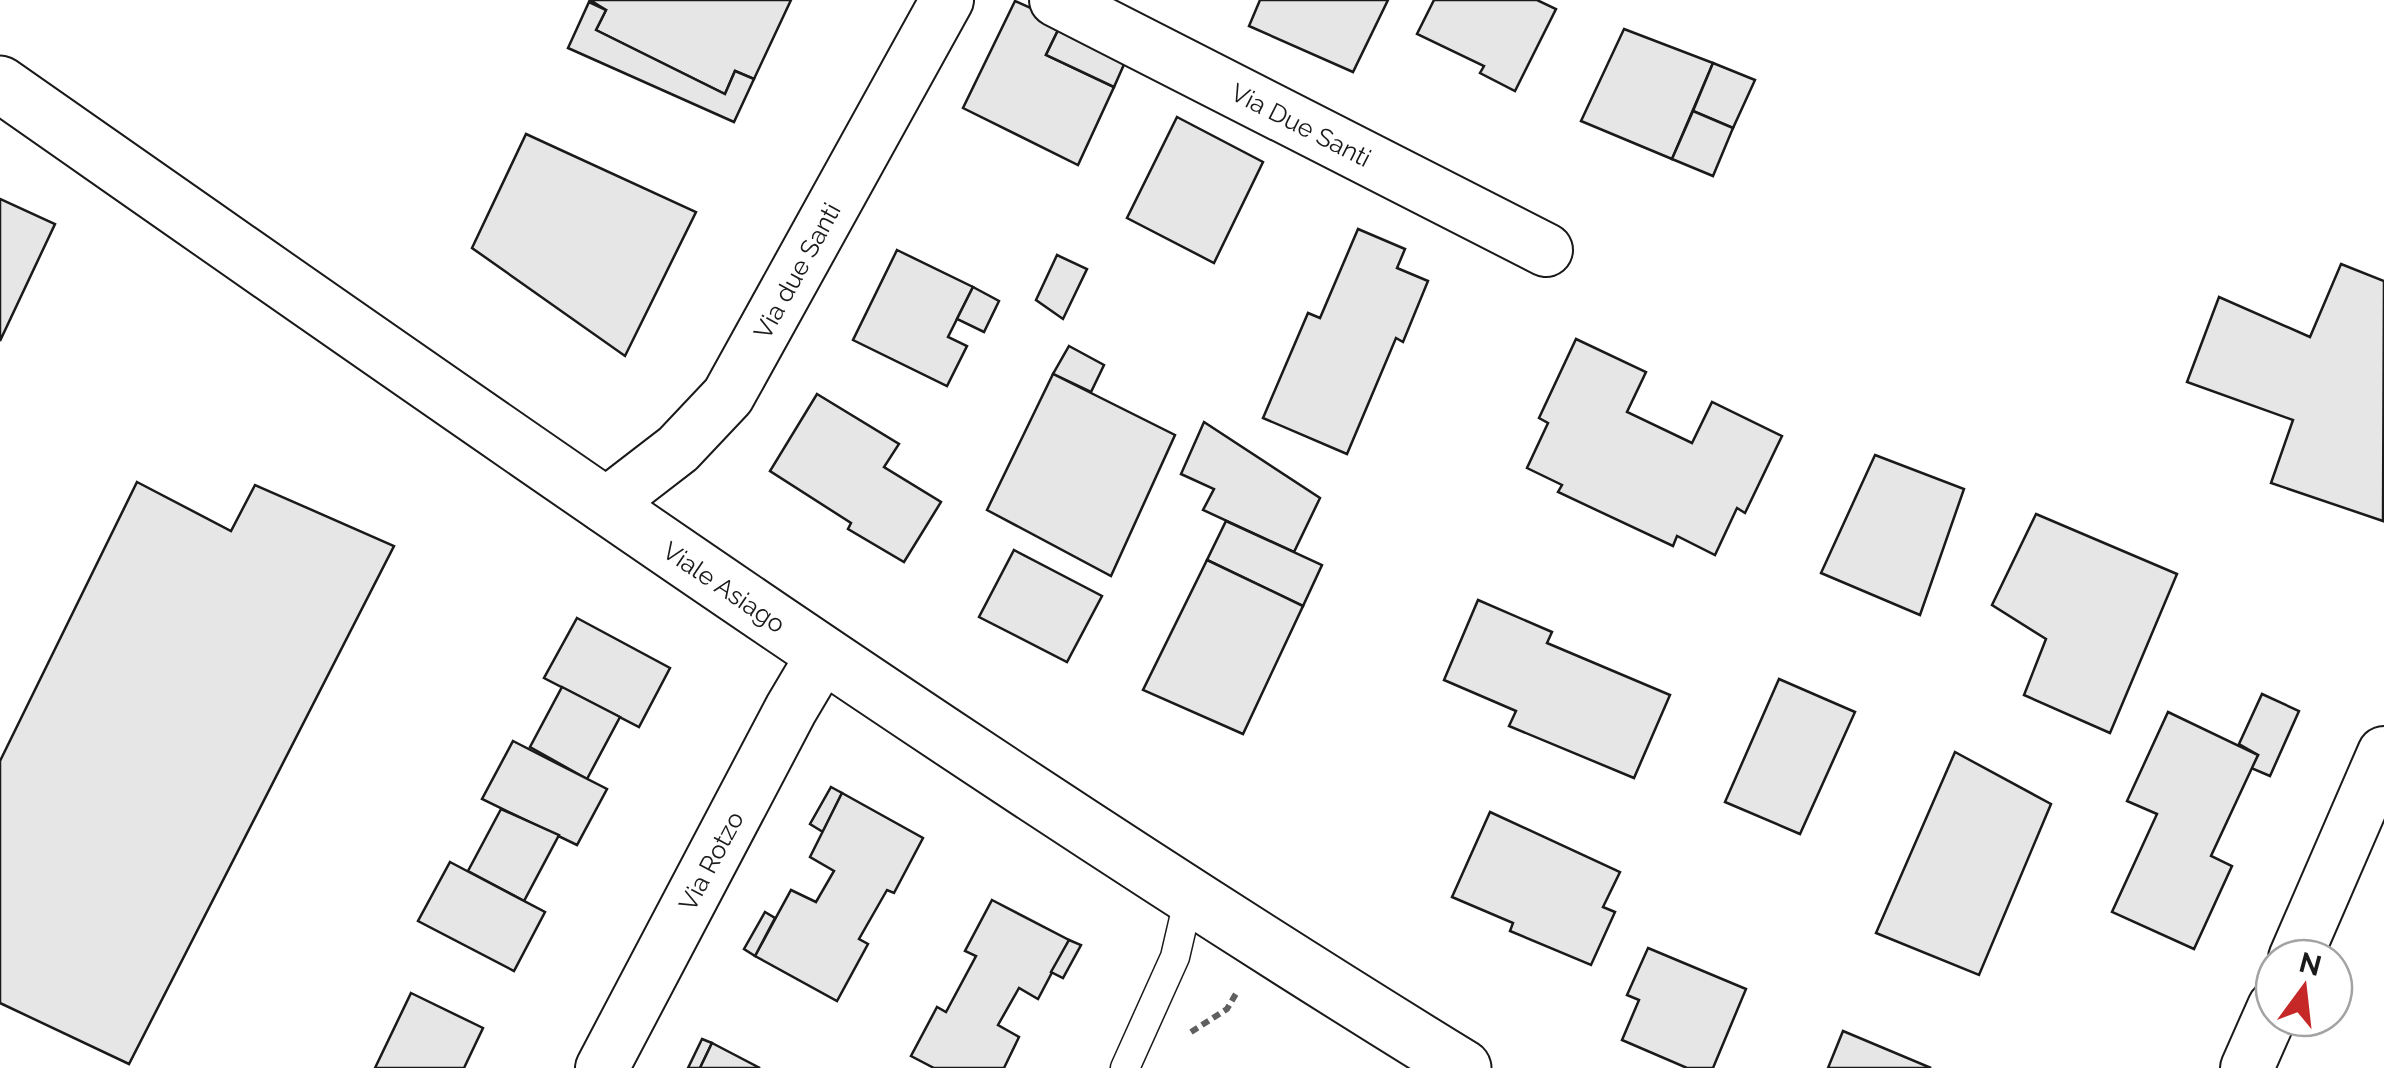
<svg xmlns="http://www.w3.org/2000/svg" width="2384" height="1068" viewBox="0 0 2384 1068" font-family="Raleway,sans-serif">
  <style>
    .building { fill: #e6e6e6; stroke: #1a1a1a; stroke-width: 2.5 }
    .lines { fill: none; stroke-linecap: round; stroke-linejoin: round }
    .lane-casing { stroke: #1a1a1a; stroke-width: 31 }
    .street-casing { stroke: #1a1a1a; stroke-width: 56 }
    .secondary-casing { stroke: #1a1a1a; stroke-width: 59 }
    .path { stroke: #5f5f5f; stroke-width: 6; stroke-dasharray: 8 5; stroke-linecap: butt }
    .lane { stroke: #fff; stroke-width: 28 }
    .street { stroke: #fff; stroke-width: 52 }
    .secondary { stroke: #fff; stroke-width: 55 }
    .labels { text-anchor: middle; dominant-baseline: central; stroke-width: 8; stroke-linejoin: round; paint-order: stroke }
    .street-label { font-size: 25px; fill: #1a1a1a; stroke: #fff }
  </style>
  <rect width="100%" height="100%" fill="#fff"/>
  <g class="building">
    <path d="M590,0H791L754,79L735,71L725,94L596,30L606,10Z"/>
    <path d="M1260,0H1388L1353,72L1249,26Z"/>
    <path d="M1434,0H1537L1556,9L1515,91L1480,73L1484,66L1417,34Z"/>
    <path d="M1015,1L1062,22L1046,55L1114,87L1078,165L963,108Z"/>
    <path d="M589,2L606,10L596,30L725,94L735,71L754,79L734,122L568,48Z"/>
    <path d="M1062,22L1129,53L1114,87L1046,55Z"/>
    <path d="M1624,29L1713,63L1672,159L1581,121Z"/>
    <path d="M1713,63L1755,80L1733,128L1693,111Z"/>
    <path d="M1693,111L1733,128L1713,176L1672,159Z"/>
    <path d="M1177,117L1263,162L1214,263L1127,218Z"/>
    <path d="M526,134L696,212L625,356L472,248Z"/>
    <path d="M0,199L55,224L0,341Z"/>
    <path d="M1358,229L1405,249L1397,268L1428,281L1403,342L1396,338L1347,454L1263,418L1308,313L1320,318Z"/>
    <path d="M897,250L973,287L948,337L967,346L947,386L853,340Z"/>
    <path d="M1057,255L1087,269L1063,319L1036,300Z"/>
    <path d="M2341,264L2384,281L2383,521L2271,483L2293,420L2187,382L2219,297L2310,337Z"/>
    <path d="M973,287L999,301L984,332L957,319Z"/>
    <path d="M1576,339L1646,372L1627,412L1692,443L1712,402L1782,436L1745,513L1737,508L1715,555L1677,536L1673,546L1558,492L1562,485L1527,468L1548,423L1539,418Z"/>
    <path d="M1069,346L1104,365L1091,392L1053,374Z"/>
    <path d="M1053,374L1175,435L1111,576L987,510Z"/>
    <path d="M817,394L899,444L884,467L941,502L904,562L848,529L851,523L770,471Z"/>
    <path d="M1204,422L1320,498L1294,552L1203,510L1214,489L1181,474Z"/>
    <path d="M1875,455L1964,489L1920,615L1821,573Z"/>
    <path d="M137,482L231,531L255,485L394,546L129,1064L0,1003V761Z"/>
    <path d="M2036,514L2177,574L2110,733L2024,695L2046,639L1992,605Z"/>
    <path d="M1226,521L1322,565L1303,606L1207,560Z"/>
    <path d="M1014,550L1102,596L1067,662L979,617Z"/>
    <path d="M1207,560L1303,606L1243,734L1143,690Z"/>
    <path d="M1478,600L1552,632L1547,643L1670,695L1634,778L1509,726L1516,711L1444,680Z"/>
    <path d="M577,618L670,668L639,727L544,678Z"/>
    <path d="M1779,679L1855,712L1800,834L1725,802Z"/>
    <path d="M562,687L620,717L587,779L530,747Z"/>
    <path d="M2262,694L2299,711L2270,776L2251,768L2258,755L2239,744Z"/>
    <path d="M2168,712L2258,755L2211,856L2232,866L2194,949L2112,912L2157,814L2127,801Z"/>
    <path d="M513,741L607,789L577,845L482,799Z"/>
    <path d="M1955,752L2051,804L1979,975L1876,933Z"/>
    <path d="M831,787L842,793L823,832L810,824Z"/>
    <path d="M842,793L923,838L894,893L887,890L859,939L868,944L837,1001L755,956L791,890L816,902L834,871L810,857Z"/>
    <path d="M501,809L559,835L524,901L468,871Z"/>
    <path d="M1490,812L1620,872L1603,907L1615,912L1591,965L1510,931L1513,923L1452,897Z"/>
    <path d="M450,862L545,912L514,971L418,921Z"/>
    <path d="M992,900L1069,940L1038,999L1019,988L998,1025L1019,1037L1004,1068H934L911,1056L937,1007L946,1012L976,956L965,951Z"/>
    <path d="M765,912L775,918L755,956L744,949Z"/>
    <path d="M1069,940L1081,945L1063,978L1051,972Z"/>
    <path d="M1648,948L1746,989L1713,1068H1687L1622,1040L1639,1000L1627,995Z"/>
    <path d="M411,993L483,1028L464,1068H375Z"/>
    <path d="M1843,1031L1931,1068H1828Z"/>
    <path d="M702,1039L712,1043L700,1068H688Z"/>
    <path d="M712,1043L760,1068H700Z"/>
  </g>
  <g class="lines">
    <defs>
      <path id="lane" d="M1125,1068L1175,957L1189,897"/>
      <g id="street">
        <path d="M1056,0L1546,250"/>
        <path d="M604,506L678,449L728,396L947,0"/>
        <path d="M2295,958L2384,753"/>
        <path d="M602,1068L791,709L823,655"/>
        <path d="M2247,1068L2274,1007"/>
      </g>
      <path id="secondary" d="M0,84C482,421 962,760 1463,1068"/>
    </defs>
    <use href="#lane" class="lane-casing"/>
    <use href="#street" class="street-casing"/>
    <use href="#secondary" class="secondary-casing"/>
    <path class="path" d="M1191,1032L1227,1009L1237,992"/>
    <use href="#lane" class="lane"/>
    <use href="#street" class="street"/>
    <use href="#secondary" class="secondary"/>
  </g>
  <g class="labels">
    <g class="street-label">
      <text transform="translate(1301 125) rotate(27)">Via Due Santi</text>
      <text transform="translate(797 271) rotate(-61)">Via due Santi</text>
      <text transform="translate(724 587) rotate(34)">Viale Asiago</text>
      <text transform="translate(711 861) rotate(-62)">Via Rotzo</text>
    </g>
  </g>
  <g transform="translate(2304 988) rotate(15)"><circle r="48" fill="#ffffff" stroke="#a3a3a3" stroke-width="2.5"/>
  <path d="M0-8L18 38L0 25L-18 38Z" fill="#c62828"/>
  <text y="-15" font-size="28" font-weight="bold" text-anchor="middle" fill="#1a1a1a">N</text>
  </g>
</svg>
